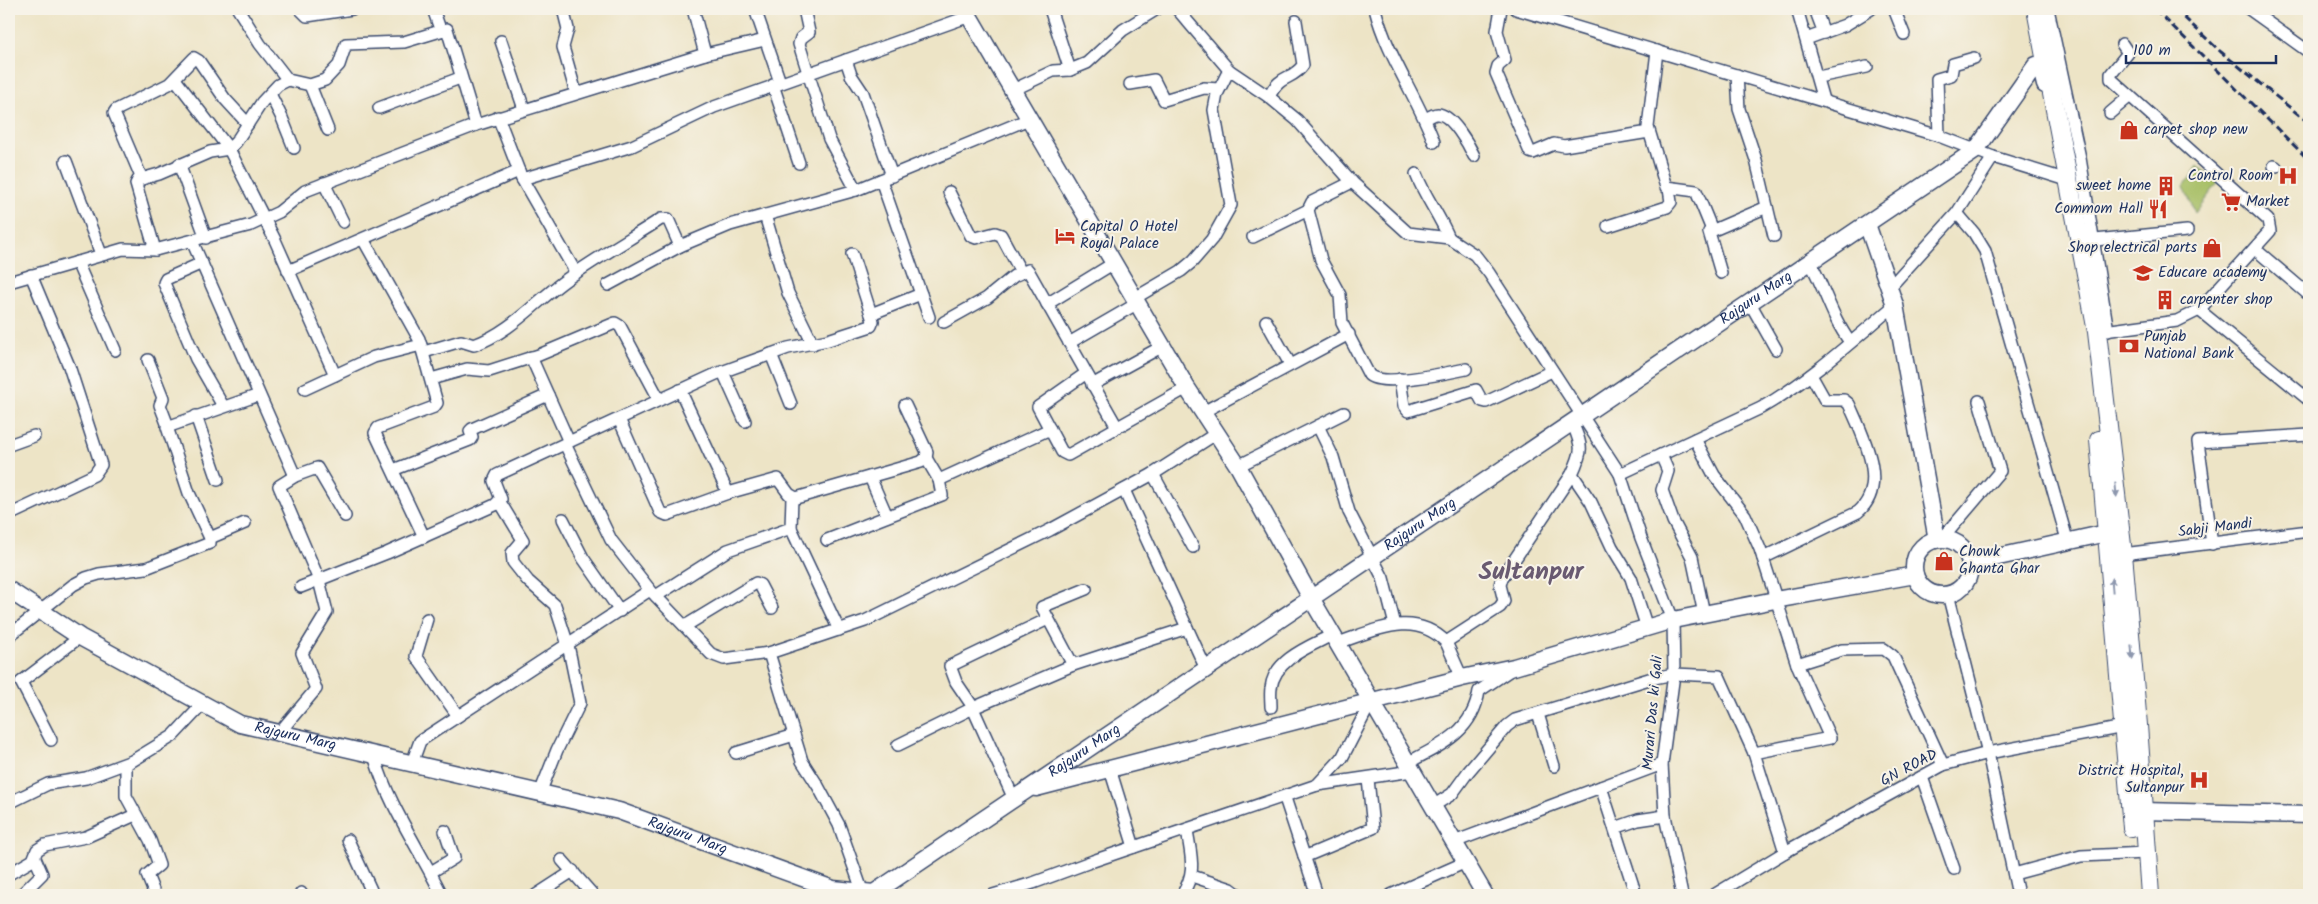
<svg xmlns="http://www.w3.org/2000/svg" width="2318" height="904" viewBox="0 0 2318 904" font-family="Kalam,sans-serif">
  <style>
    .green { fill: #a5bd62; stroke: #607660 }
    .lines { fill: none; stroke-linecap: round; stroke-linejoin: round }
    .street-casing { stroke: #3a4a6e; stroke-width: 14 }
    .secondary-casing { stroke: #3a4a6e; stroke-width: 19 }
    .primary-casing { stroke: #3a4a6e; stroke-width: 20 }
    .street { stroke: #fff; stroke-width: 11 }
    .secondary { stroke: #fff; stroke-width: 16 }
    .primary { stroke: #fff; stroke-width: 18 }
    .rail { stroke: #1b2f5e; stroke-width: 3; stroke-dasharray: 8 4; stroke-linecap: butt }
    .oneway { fill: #8d97ae }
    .labels { text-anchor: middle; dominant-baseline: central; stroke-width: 4; stroke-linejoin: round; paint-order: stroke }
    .poi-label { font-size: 15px; fill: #1b2f5e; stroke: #f7f3e8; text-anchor: start }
    .street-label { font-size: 15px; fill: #1b2f5e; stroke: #f7f3e8 }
    .town-label { font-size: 25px; font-weight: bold; fill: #695a71; stroke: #f7f3e8 }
  </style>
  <rect width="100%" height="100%" fill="#f7f3e8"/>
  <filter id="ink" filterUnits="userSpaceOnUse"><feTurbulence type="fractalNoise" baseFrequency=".02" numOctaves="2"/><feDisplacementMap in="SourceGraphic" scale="10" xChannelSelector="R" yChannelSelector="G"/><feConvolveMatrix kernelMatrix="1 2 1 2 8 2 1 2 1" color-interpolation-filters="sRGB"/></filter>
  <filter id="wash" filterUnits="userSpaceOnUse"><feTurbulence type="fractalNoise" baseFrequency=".0096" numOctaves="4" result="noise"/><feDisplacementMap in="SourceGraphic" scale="20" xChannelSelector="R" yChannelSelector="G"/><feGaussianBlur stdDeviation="1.12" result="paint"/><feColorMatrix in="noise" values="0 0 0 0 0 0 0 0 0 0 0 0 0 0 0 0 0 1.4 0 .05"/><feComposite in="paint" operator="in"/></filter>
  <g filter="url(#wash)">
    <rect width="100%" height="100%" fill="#ede4c6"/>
    <path class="green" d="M2198,166L2218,183L2195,213L2184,186Z"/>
  </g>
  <g filter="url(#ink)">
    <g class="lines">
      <defs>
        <g id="street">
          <path d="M238,9L260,44L288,80"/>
          <path d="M300,9L307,16L352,9"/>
          <path d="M433,9L440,29"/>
          <path d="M563,9L568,29L563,47L576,93"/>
          <path d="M755,9L780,82"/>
          <path d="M804,9L809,32L801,38L799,44L829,139L856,190"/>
          <path d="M1050,9L1070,70"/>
          <path d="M1177,9L1229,70L1269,97L1297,120L1352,182L1408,233L1449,238L1475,255L1489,273L1620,474L1641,538L1673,620L1674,674L1662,764L1665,816L1682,895"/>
          <path d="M1375,9C1387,56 1417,96 1434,142"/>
          <path d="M1501,9L1497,31L1505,60L1498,66L1496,73L1530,152L1533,153L1554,144L1564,146L1649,132"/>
          <path d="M1516,9L1939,136L1993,157L2064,179"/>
          <path d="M1797,9L1823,100"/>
          <path d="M1815,9L1824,33"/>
          <path d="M1894,9L1904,34"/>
          <path d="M2048,9L2080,158L2108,331"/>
          <path d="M2249,9L2309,52"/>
          <path d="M1806,39L1845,25L1871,9"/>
          <path d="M501,41L524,109"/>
          <path d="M1657,51L1648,127L1666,187L1696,191L1712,230"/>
          <path d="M705,54L765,40"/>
          <path d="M846,60L851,75L863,93L892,176"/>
          <path d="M1737,75L1739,109L1756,160L1774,236"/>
          <path d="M1818,77L1867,67"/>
          <path d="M175,79L229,149L275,240L335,375"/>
          <path d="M1130,84L1154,80L1164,100L1204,88L1219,89"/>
          <path d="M310,85L328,130"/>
          <path d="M773,85L799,163"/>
          <path d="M1013,90L1053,71L1070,70L1087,63L1123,30L1157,9"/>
          <path d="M270,94L282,118L294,148"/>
          <path d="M1269,97C1280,73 1292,81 1303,65L1296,21"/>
          <path d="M379,108L460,78"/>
          <path d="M2110,113L2130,96"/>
          <path d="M498,117L522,179L632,146L714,107L970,16"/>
          <path d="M1426,119C1429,117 1434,114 1437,114C1451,113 1469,145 1474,156"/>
          <path d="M1939,136L1937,79L1951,75L1953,64L1974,58"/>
          <path d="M66,161L101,254"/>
          <path d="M179,164L206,238"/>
          <path d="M2274,166L2276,167"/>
          <path d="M1416,174C1425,197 1440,216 1449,238"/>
          <path d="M142,179L114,113L116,110L169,84L194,58L199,61L225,99L248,124"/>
          <path d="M522,179L576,273"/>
          <path d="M881,180L929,317"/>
          <path d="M1352,182L1312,202L1308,210L1321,260L1340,295L1342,323L1369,375C1382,387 1447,373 1466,369"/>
          <path d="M324,183L343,222"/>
          <path d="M949,192L971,236L976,238L995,233L1001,235L1021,272"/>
          <path d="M1957,213L1974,233L1985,251L2068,543"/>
          <path d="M765,215L788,293L813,344"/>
          <path d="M1608,226L1667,207L1671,202L1669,189"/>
          <path d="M1253,237L1308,210"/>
          <path d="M363,239L419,339L437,403L434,407L378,428L375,433L424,537"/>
          <path d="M2095,240L2187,231"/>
          <path d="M192,241L295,476"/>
          <path d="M2255,249L2309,295"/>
          <path d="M155,250L136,184L138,180L159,174L210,152L229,149L236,142L262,102L278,85L288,80L310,85L325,80L339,65L346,44L404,42L447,29L476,125"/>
          <path d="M77,262L115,350"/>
          <path d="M1810,262C1825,289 1832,318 1850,342"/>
          <path d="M202,263L166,279L164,283L196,359L223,406"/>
          <path d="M288,271L519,171"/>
          <path d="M1721,273L1709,232L1767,207"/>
          <path d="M9,282L123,249L155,250L251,225L279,212L305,191L476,125L705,54L693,9"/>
          <path d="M608,285L680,246L730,225L856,190L1029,119"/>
          <path d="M1890,287L1957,213L1993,157"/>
          <path d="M1135,298L1181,271L1193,261L1212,239L1231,205L1214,110L1217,94L1229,70"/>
          <path d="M1750,303L1776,349"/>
          <path d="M1047,304L1114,263"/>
          <path d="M2199,310L2309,400"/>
          <path d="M871,314L921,294"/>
          <path d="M1266,321L1290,364"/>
          <path d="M944,322L987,298L1014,276L1028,270L1117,427"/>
          <path d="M2097,332L2177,321L2199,310L2270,231L2268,220L2111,79V74L2128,53L2122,44"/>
          <path d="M1069,343L1138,303"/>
          <path d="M424,352L461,341L474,345C511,332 536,301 567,279C598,257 630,239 661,219H668L680,246"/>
          <path d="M771,354L791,404"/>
          <path d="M531,357L569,442"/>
          <path d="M148,360L163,398L160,405L168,426"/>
          <path d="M723,372L745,421"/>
          <path d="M1085,374L1038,407L1062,452L1068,455L1187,388"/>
          <path d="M431,379L467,369L489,371L539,355L615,323L620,326L659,399"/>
          <path d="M1400,379L1404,406L1408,411L1476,390L1482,401L1486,402L1552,371"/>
          <path d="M1092,385L1163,346"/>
          <path d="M305,389L374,357L421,345"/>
          <path d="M680,390L728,493"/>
          <path d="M1203,412L1349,334"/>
          <path d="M196,416L218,480"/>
          <path d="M619,419L660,512L667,515L728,493L778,479L789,494L796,498L921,462L926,458L927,452L905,405"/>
          <path d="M1318,426L1333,457L1349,512L1383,578L1395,625"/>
          <path d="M1695,439L1714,475L1745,515L1760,549L1797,664"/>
          <path d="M565,444L611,540L650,590"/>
          <path d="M9,445L34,436"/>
          <path d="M1661,455L1668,471L1662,490L1673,521L1692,557L1704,614"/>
          <path d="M1238,466L1344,413"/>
          <path d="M393,470L470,440L472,437L470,431L472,429L548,395"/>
          <path d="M1153,474L1193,547"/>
          <path d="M1572,474L1591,502L1612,547L1631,578L1647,628"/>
          <path d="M1620,474L1761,408C1810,380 1852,341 1895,305"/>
          <path d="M870,477L887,516"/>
          <path d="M939,480L1050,429"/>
          <path d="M1124,490L1206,669"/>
          <path d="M500,502L523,540L512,553L513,562L528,581L555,605L568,645L580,703L557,750L540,793"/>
          <path d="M9,515L94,475L101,465L69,366L31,275"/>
          <path d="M563,519L583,558L620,611"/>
          <path d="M791,528L839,630"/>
          <path d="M210,538L245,523"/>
          <path d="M1943,538L2000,471L1979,401"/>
          <path d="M827,540L942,495L939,480L926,458"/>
          <path d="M2212,544L2198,442L2309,435"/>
          <path d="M2123,554L2309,531"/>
          <path d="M1763,558L1858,512C1890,485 1862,434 1849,404L1844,400H1825L1811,375"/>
          <path d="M301,587L387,553L495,505L501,499L494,481L497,475L716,374L788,348L828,340L871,326L873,321L871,314L852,254"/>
          <path d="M1948,594L1988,753L2018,895"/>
          <path d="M656,596L728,550L791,528L792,497"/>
          <path d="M427,619L416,656L458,716"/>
          <path d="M685,626L756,583L760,585L772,608"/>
          <path d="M9,636L73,585L86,578L99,574L146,568L210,543V538L189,493L167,427L259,395"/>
          <path d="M1446,642L1462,678"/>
          <path d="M1337,643C1375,631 1413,609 1446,642L1500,607L1504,601L1500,585L1502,578L1572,474C1584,448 1582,447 1572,422"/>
          <path d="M1073,665L1042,607L1086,589"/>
          <path d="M1271,707C1271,701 1270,694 1271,688C1274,659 1311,646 1332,635"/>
          <path d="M1538,714L1554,766"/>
          <path d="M279,733L316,689L302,653L327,612L319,580L279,486L295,476L317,468L345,516"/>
          <path d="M51,740L21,682L80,637"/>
          <path d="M898,745L973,708L1073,665L1187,628"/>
          <path d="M736,753L794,735"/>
          <path d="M374,755C388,805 419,848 442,895"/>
          <path d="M412,763L420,741L650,590L711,654L724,659L769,653"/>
          <path d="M1407,763C1440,746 1473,732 1479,691L1509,671"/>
          <path d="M126,764V796L150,840L159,865L147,875L155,895"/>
          <path d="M1110,769L1134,847"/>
          <path d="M1922,777L1954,869"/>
          <path d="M1317,785L1412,771"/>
          <path d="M1601,787L1636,895"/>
          <path d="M1285,798L1317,895"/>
          <path d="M1014,799L971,704L956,682L950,666L1048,619"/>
          <path d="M9,803L48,784L86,778L132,761L173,736L203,704"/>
          <path d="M1433,806L1452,794L1468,772L1507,726L1515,720L1649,679L1674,674L1719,676L1754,753"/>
          <path d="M1615,828L1638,820L1665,816"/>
          <path d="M348,840L371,890L368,895"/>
          <path d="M1454,842L1662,764"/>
          <path d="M1785,852L1754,753L1830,738L1797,664L1842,650L1884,649L1893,656L1943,765"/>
          <path d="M1304,857L1373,828L1368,779"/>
          <path d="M562,860L593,895"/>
          <path d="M431,872L454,858L445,831"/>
          <path d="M9,874L33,860L37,850L45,845L86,837L135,815"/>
          <path d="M2014,874L2081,856L2146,853"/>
          <path d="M1192,876L1231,889L1239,895"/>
          <path d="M301,893L302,895"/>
          <path d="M863,893L839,825L818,786L802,761L769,653L865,621L1050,530L1153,474L1217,433"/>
          <path d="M21,895L42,874L35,858"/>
          <path d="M536,895L573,871"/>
          <path d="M993,895L1033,883L1093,861L1317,785L1342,758L1371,702"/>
          <path d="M1182,895C1197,871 1191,857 1187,830"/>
          <path d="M1391,895L1466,862"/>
          <path d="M1714,895L1785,852L1943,765L1988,753L2129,726"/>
        </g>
        <g id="secondary">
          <path d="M965,9L1187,388L1238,466L1311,598L1485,895"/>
          <path d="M1867,224L1895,305L1937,540"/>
          <circle cx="1942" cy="567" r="28"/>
          <path d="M1971,563L2120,530"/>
          <path id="s1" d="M9,590L80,637L240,724L619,811L833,889L874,893L1976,150L2036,65L2041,68L2045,85"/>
          <path d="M1036,788L1462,678L1514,667L1673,620L1775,600L1915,575"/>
          <path d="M2143,811L2309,815"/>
        </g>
        <g id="primary">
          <path d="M2036,9L2097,332L2123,554L2138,725L2150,895"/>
          <path d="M2099,440L2132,828"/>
        </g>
      </defs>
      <use href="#street" class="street-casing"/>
      <use href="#secondary" class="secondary-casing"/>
      <use href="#primary" class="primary-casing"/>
      <use href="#street" class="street"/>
      <use href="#secondary" class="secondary"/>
      <use href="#primary" class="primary"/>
      <g class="rail">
        <path d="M2155,9L2309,160"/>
        <path d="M2175,9L2221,52L2309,123"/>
      </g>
    </g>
    <defs><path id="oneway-solid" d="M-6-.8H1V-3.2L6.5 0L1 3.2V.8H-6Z" transform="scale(1.25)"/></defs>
    <g class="oneway">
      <use href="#oneway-solid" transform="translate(2116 490) rotate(84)"/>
      <use href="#oneway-solid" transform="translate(2112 585) rotate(-95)"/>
      <use href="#oneway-solid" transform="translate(2132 652) rotate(85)"/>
    </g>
  </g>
  <defs>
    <symbol id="shop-bare" viewBox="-9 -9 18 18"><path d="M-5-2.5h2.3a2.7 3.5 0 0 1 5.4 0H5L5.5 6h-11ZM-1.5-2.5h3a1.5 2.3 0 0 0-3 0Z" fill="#c8321e" stroke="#f7f3e8" stroke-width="2.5" paint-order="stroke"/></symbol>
    <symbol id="hospital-bare" viewBox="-9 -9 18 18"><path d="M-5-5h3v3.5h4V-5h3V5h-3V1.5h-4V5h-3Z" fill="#c8321e" stroke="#f7f3e8" stroke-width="2.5" paint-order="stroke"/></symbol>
    <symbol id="building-bare" viewBox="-9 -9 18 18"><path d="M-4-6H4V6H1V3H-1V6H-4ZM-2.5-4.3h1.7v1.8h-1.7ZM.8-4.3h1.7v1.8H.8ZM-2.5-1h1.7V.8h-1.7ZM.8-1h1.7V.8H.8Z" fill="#c8321e" stroke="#f7f3e8" stroke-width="2.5" paint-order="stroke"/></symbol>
    <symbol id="supermarket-bare" viewBox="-9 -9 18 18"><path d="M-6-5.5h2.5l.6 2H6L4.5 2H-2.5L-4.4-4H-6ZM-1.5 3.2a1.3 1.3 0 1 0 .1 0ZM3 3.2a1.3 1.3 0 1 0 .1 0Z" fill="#c8321e" stroke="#f7f3e8" stroke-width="2.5" paint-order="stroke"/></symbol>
    <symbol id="restaurant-bare" viewBox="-9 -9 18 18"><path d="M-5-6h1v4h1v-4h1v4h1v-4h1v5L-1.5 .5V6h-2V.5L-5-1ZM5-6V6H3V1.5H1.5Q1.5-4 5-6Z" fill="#c8321e" stroke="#f7f3e8" stroke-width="2.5" paint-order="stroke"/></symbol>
    <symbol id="hotel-bare" viewBox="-9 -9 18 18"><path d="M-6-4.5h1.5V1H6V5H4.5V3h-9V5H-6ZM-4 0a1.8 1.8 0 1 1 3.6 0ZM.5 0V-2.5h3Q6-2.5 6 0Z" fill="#c8321e" stroke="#f7f3e8" stroke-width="2.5" paint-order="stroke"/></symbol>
    <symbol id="university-bare" viewBox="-9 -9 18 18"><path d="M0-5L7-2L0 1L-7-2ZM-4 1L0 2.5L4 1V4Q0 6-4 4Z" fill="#c8321e" stroke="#f7f3e8" stroke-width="2.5" paint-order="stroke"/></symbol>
    <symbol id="bank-bare" viewBox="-9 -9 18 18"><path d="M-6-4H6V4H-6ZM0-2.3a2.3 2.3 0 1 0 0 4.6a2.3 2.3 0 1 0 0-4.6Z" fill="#c8321e" stroke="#f7f3e8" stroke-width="2.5" paint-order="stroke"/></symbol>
  </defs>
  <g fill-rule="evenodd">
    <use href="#shop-bare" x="2115" y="116" width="28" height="28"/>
    <use href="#hospital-bare" x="2274" y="162" width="28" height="28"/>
    <use href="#building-bare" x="2152" y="172" width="28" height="28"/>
    <use href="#supermarket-bare" x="2217" y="188" width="28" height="28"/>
    <use href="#restaurant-bare" x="2144" y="195" width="28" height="28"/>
    <use href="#hotel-bare" x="1051" y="222" width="28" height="28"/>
    <use href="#shop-bare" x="2198" y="234" width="28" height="28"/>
    <use href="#university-bare" x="2129" y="259" width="28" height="28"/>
    <use href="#building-bare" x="2151" y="286" width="28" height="28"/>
    <use href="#bank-bare" x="2115" y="332" width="28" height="28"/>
    <use href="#shop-bare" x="1930" y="547" width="28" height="28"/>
    <use href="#hospital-bare" x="2185" y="766" width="28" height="28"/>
  </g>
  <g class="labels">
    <g class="poi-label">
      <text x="2144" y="130">carpet shop new</text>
      <text x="2273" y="176" text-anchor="end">Control Room</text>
      <text x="2151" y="186" text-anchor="end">sweet home</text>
      <text x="2246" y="202">Market</text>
      <text x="2143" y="209" text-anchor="end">Commom Hall</text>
      <text x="1080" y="227">Capital O Hotel<tspan x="1080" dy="17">Royal Palace</tspan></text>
      <text x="2197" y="248" text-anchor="end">Shop electrical parts</text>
      <text x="2158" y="273">Educare academy</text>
      <text x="2180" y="300">carpenter shop</text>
      <text x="2144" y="337">Punjab<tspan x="2144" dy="17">National Bank</tspan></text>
      <text x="1959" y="552">Chowk<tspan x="1959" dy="17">Ghanta Ghar</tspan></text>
      <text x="2184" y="771" text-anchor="end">District Hospital,<tspan x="2184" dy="17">Sultanpur</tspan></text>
    </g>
    <g class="street-label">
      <text stroke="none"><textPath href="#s1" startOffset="1989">Rajguru Marg</textPath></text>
      <text stroke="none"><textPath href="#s1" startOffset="1584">Rajguru Marg</textPath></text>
      <text transform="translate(2215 528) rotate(-7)">Sabji Mandi</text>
      <text transform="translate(1653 713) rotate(-85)">Murari Das ki Gali</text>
      <text stroke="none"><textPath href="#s1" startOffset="324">Rajguru Marg</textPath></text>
      <text stroke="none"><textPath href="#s1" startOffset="1179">Rajguru Marg</textPath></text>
      <text transform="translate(1909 768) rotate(-28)">GN ROAD</text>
      <text stroke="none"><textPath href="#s1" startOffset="729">Rajguru Marg</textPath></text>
    </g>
    <g class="town-label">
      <text x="1531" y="572">Sultanpur</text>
    </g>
  </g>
  <rect width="2318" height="904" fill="none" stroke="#f7f3e8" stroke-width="30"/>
  <path d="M2126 55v8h150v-8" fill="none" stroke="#1b2f5e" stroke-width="2.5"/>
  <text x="2133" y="55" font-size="15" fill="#1b2f5e" stroke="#f7f3e8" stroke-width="4" paint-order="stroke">100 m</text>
</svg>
